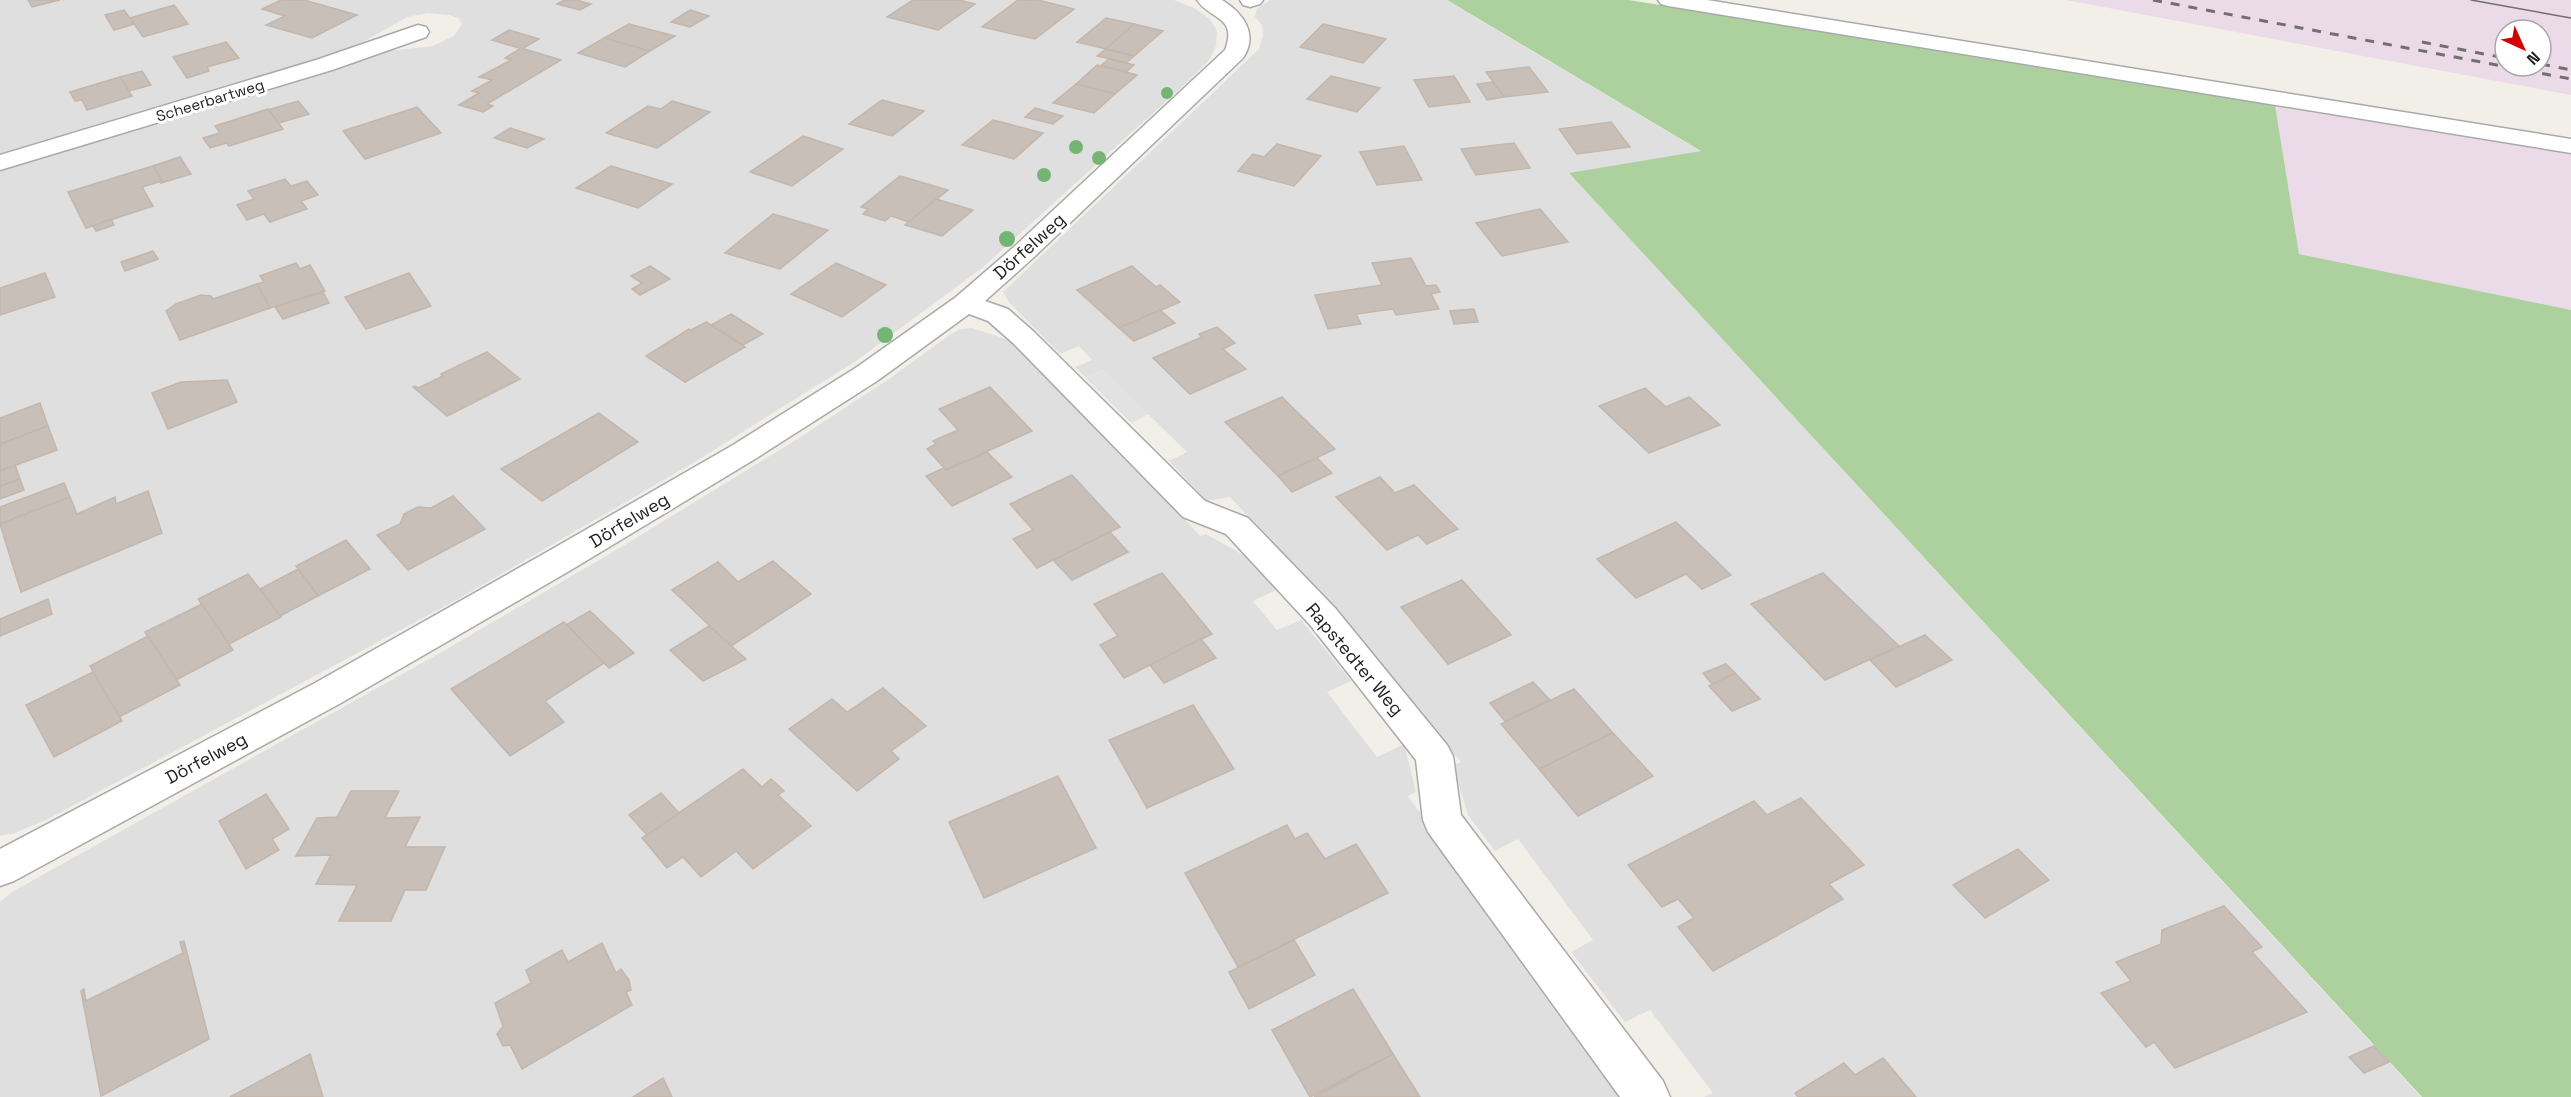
<svg xmlns="http://www.w3.org/2000/svg" width="2571" height="1097" viewBox="0 0 2571 1097" font-family="'Space Grotesk',sans-serif">
  <style>
    .residential { fill: #e0dfdf }
    .industrial { fill: #ebdbe8; fill-rule: evenodd }
    .forest { fill: #add19e }
    .parking { fill: #e2e2e2 }
    .building { fill: #c7bfb8; stroke: #c4b6ab; stroke-width: 1.5 }
    .lines { fill: none; stroke-linecap: round; stroke-linejoin: round }
    .minor-casing { stroke: #a9a9a9; stroke-width: 3 }
    .minor { fill: #fff; fill-rule: evenodd }
    .tram { stroke: #707070; stroke-width: 1.5 }
    .rail { stroke: #707070; stroke-width: 3; stroke-dasharray: 9 9; stroke-linecap: butt }
    .tree { fill: #74b475 }
    .labels { text-anchor: middle; dominant-baseline: central; stroke-width: 6; stroke-linejoin: round; paint-order: stroke }
    .far-street-label { font-size: 15px; fill: #222; stroke: #fff }
    .street-label { font-size: 18px; fill: #222; stroke: #fff }
  </style>
  <rect width="100%" height="100%" fill="#f2efe9"/>
  <g class="residential">
    <path d="M0,0H1174L1194,8L1210,19L1217,31L1216,46L1209,60L1195,75L982,268L856,361L693,463L460,598L48,819L15,833L0,836V167L379,52L433,46L454,36L462,24L458,18L449,15L428,13L407,17L340,55L0,159Z"/>
    <path d="M1270,0H1446L1702,152L1570,174L2421,1097H1704L1713,1093L1650,1010L1625,1022L1571,952L1593,940L1518,839L1495,851L1468,815L1453,766L1461,762L1336,609L1230,497L1207,501L1169,461L1187,452L1103,370L1085,377L1075,367L1092,360L1079,346L1060,354L1009,302L1003,292L1259,49L1263,36L1262,25L1255,17L1257,9Z"/>
    <path d="M972,328L1009,340L1111,440L1200,536L1206,534L1247,557L1276,590L1253,601L1277,630L1301,620L1351,681L1327,692L1377,757L1404,744L1416,792L1408,796L1625,1097H0V902L12,892L440,653L618,549L796,440L889,379L951,334L961,329Z"/>
  </g>
  <g class="industrial">
    <path d="M2066,0H2571V95ZM2505,30H2541V66H2505Z"/>
    <path d="M2275,105L2571,152V310L2299,254Z"/>
  </g>
  <path class="forest" d="M1447,0H1629L2275,105L2299,254L2571,310V1097H2422L1569,173L1701,151Z"/>
  <path class="parking" d="M1103,370L1149,414L1131,423L1085,377Z"/>
  <g class="building">
    <path d="M28,0H60L32,7Z"/>
    <path d="M281,0H304L357,15L312,38L266,25L285,16L262,9Z"/>
    <path d="M565,0H576L591,4L580,10L557,4Z"/>
    <path d="M913,0H959L975,4L938,30L887,17Z"/>
    <path d="M1018,0H1038L1074,9L1035,39L982,27Z"/>
    <path d="M174,5L188,24L143,37L130,18Z"/>
    <path d="M124,10L134,24L114,30L105,15Z"/>
    <path d="M690,10L709,16L690,27L671,22Z"/>
    <path d="M1106,18L1134,24L1106,49L1077,42Z"/>
    <path d="M629,24L675,36L650,51L604,38Z"/>
    <path d="M1134,24L1163,31L1134,56L1106,49Z"/>
    <path d="M1323,24L1386,39L1363,63L1300,47Z"/>
    <path d="M509,30L539,39L522,49L492,40Z"/>
    <path d="M604,38L650,51L625,67L578,53Z"/>
    <path d="M226,42L239,58L207,67L209,71L187,78L173,57Z"/>
    <path d="M521,48L561,60L487,104L493,106L483,112L459,105L479,93L472,91L492,80L479,77L511,60L505,58Z"/>
    <path d="M1106,49L1134,56L1126,63L1097,56Z"/>
    <path d="M1109,59L1126,63L1134,65L1126,72L1100,66Z"/>
    <path d="M1097,65L1126,72L1137,75L1115,94L1076,84Z"/>
    <path d="M1529,67L1548,92L1504,97L1486,72Z"/>
    <path d="M142,71L151,85L129,91L120,77Z"/>
    <path d="M1331,76L1380,88L1357,112L1307,99Z"/>
    <path d="M1454,76L1470,102L1429,107L1414,80Z"/>
    <path d="M120,77L132,96L87,110L82,100L75,101L70,92Z"/>
    <path d="M1493,82L1504,97L1487,100L1477,84Z"/>
    <path d="M1076,84L1115,94L1094,113L1053,103Z"/>
    <path d="M882,100L924,111L892,136L849,124Z"/>
    <path d="M298,101L309,114L279,123L268,110Z"/>
    <path d="M672,101L710,112L657,148L606,133L648,106L661,109Z"/>
    <path d="M417,107L441,133L365,159L343,131Z"/>
    <path d="M1035,108L1063,116L1053,124L1025,117Z"/>
    <path d="M268,109L283,129L229,146L227,143L210,148L203,138L220,133L215,126Z"/>
    <path d="M993,120L1043,133L1014,159L962,145Z"/>
    <path d="M1611,122L1630,147L1577,154L1559,129Z"/>
    <path d="M510,128L544,139L527,148L494,138Z"/>
    <path d="M803,136L843,149L792,186L750,172Z"/>
    <path d="M1514,143L1530,168L1476,175L1461,149Z"/>
    <path d="M1277,144L1321,156L1294,186L1238,171L1253,154L1264,157Z"/>
    <path d="M1404,146L1422,180L1377,185L1360,152Z"/>
    <path d="M180,157L191,174L161,183L162,181L153,166Z"/>
    <path d="M153,166L162,181L142,187L153,206L86,228L68,192Z"/>
    <path d="M611,166L672,184L638,208L576,188Z"/>
    <path d="M900,176L948,190L909,222L891,216L885,221L863,214L868,209L861,207Z"/>
    <path d="M285,179L291,186L307,181L318,195L301,201L307,209L270,222L264,214L247,220L237,205L254,199L248,191Z"/>
    <path d="M936,199L973,210L942,236L905,225Z"/>
    <path d="M1540,209L1568,242L1502,256L1476,223Z"/>
    <path d="M773,214L828,230L780,269L725,253Z"/>
    <path d="M111,219L114,225L96,231L93,226Z"/>
    <path d="M153,251L158,259L125,271L121,262Z"/>
    <path d="M1411,258L1426,286L1436,285L1440,292L1431,294L1439,309L1396,315L1393,309L1356,314L1361,324L1328,329L1315,295L1382,285L1372,263Z"/>
    <path d="M296,263L300,269L310,265L325,291L270,308L257,284L264,282L260,276Z"/>
    <path d="M836,263L886,285L842,317L791,294Z"/>
    <path d="M650,266L670,279L640,295L632,289L642,283L631,276Z"/>
    <path d="M1132,266L1156,287L1160,285L1180,302L1119,328L1077,290Z"/>
    <path d="M45,273L55,297L0,315V288Z"/>
    <path d="M409,273L431,306L366,329L345,297Z"/>
    <path d="M257,284L270,308L180,340L166,311L176,304L201,295L211,296L213,299Z"/>
    <path d="M323,292L329,303L283,319L275,307Z"/>
    <path d="M1474,309L1478,322L1454,324L1450,311Z"/>
    <path d="M1160,310L1175,323L1134,341L1119,328Z"/>
    <path d="M731,314L763,334L743,345L711,325Z"/>
    <path d="M706,322L745,347L685,382L646,356L689,329L691,330Z"/>
    <path d="M1217,327L1235,343L1223,349L1246,369L1190,394L1153,358L1202,337L1199,334Z"/>
    <path d="M487,352L520,379L447,416L413,387L415,386L418,388L443,376L441,374Z"/>
    <path d="M227,380L237,402L168,429L152,393L181,382Z"/>
    <path d="M990,387L1032,431L946,470L927,449L936,444L933,441L958,430L939,409Z"/>
    <path d="M1645,388L1666,407L1689,397L1720,425L1649,453L1599,406Z"/>
    <path d="M1282,397L1335,449L1278,476L1225,422Z"/>
    <path d="M40,403L48,426L0,444V418Z"/>
    <path d="M599,413L638,442L542,501L501,469Z"/>
    <path d="M48,426L57,450L0,471V444Z"/>
    <path d="M987,452L1012,477L952,506L926,476L944,468L946,470Z"/>
    <path d="M1317,458L1332,473L1292,492L1278,476Z"/>
    <path d="M15,465L20,479L0,486V471Z"/>
    <path d="M1072,475L1120,527L1037,568L1013,539L1033,530L1010,504Z"/>
    <path d="M1380,477L1395,493L1414,485L1458,529L1427,544L1418,535L1387,550L1336,497Z"/>
    <path d="M20,479L24,490L0,499V486Z"/>
    <path d="M64,483L70,497L0,524V507Z"/>
    <path d="M148,491L162,533L21,592L0,524L70,497L77,514L115,497L116,504Z"/>
    <path d="M453,496L485,529L408,570L377,535L400,524L404,514L418,507L431,508Z"/>
    <path d="M1676,522L1731,575L1702,589L1686,574L1636,598L1597,559Z"/>
    <path d="M1110,532L1128,552L1072,580L1053,560Z"/>
    <path d="M346,540L370,569L318,596L296,566Z"/>
    <path d="M773,561L811,594L731,646L672,590L718,562L738,582Z"/>
    <path d="M298,569L318,596L280,616L260,589Z"/>
    <path d="M1162,573L1212,634L1124,678L1100,645L1118,636L1094,604Z"/>
    <path d="M1823,573L1899,646L1825,680L1751,604Z"/>
    <path d="M248,574L281,617L229,644L198,599Z"/>
    <path d="M1462,580L1511,635L1448,664L1401,607Z"/>
    <path d="M48,599L52,614L0,636V619Z"/>
    <path d="M202,604L233,650L176,680L145,632Z"/>
    <path d="M590,611L634,653L609,668L566,625Z"/>
    <path d="M564,622L604,663L545,701L564,722L510,756L451,689Z"/>
    <path d="M709,626L746,659L703,681L670,650Z"/>
    <path d="M1925,635L1952,660L1896,687L1870,660Z"/>
    <path d="M148,636L180,685L119,717L90,666Z"/>
    <path d="M1201,639L1216,658L1164,683L1150,665Z"/>
    <path d="M1726,664L1735,673L1712,684L1703,673Z"/>
    <path d="M93,672L122,721L54,757L26,705Z"/>
    <path d="M1735,673L1760,699L1732,711L1709,686Z"/>
    <path d="M1533,682L1550,700L1505,721L1490,703Z"/>
    <path d="M883,688L926,726L891,751L899,759L857,791L789,729L832,699L847,712Z"/>
    <path d="M1574,689L1613,733L1539,769L1501,724Z"/>
    <path d="M1193,705L1234,769L1147,808L1109,740Z"/>
    <path d="M1613,733L1653,776L1578,816L1539,769Z"/>
    <path d="M743,769L762,787L771,779L784,791L778,795L811,826L753,869L736,851L701,877L683,857L667,868L642,838Z"/>
    <path d="M1058,776L1096,848L984,898L949,822Z"/>
    <path d="M351,791H399L385,818L420,817L405,847H445L426,890H405L391,921H339L357,885L316,884L331,855L296,856L317,818L337,817Z"/>
    <path d="M661,793L679,813L647,835L629,815Z"/>
    <path d="M266,794L289,829L272,839L279,850L246,869L219,821Z"/>
    <path d="M1801,798L1864,865L1829,884L1843,899L1713,971L1678,927L1694,918L1678,899L1662,907L1628,865L1754,801L1767,815Z"/>
    <path d="M1287,825L1295,839L1307,833L1325,859L1356,844L1388,893L1238,967L1185,873Z"/>
    <path d="M2018,849L2049,880L1985,918L1953,885Z"/>
    <path d="M2224,906L2262,947L2252,952L2307,1012L2175,1068L2154,1042L2146,1047L2101,993L2131,981L2116,962L2161,944L2162,930Z"/>
    <path d="M1294,940L1315,975L1249,1009L1229,972Z"/>
    <path d="M184,941L209,1039L101,1096L81,991L84,989L86,1001L183,953L180,942Z"/>
    <path d="M602,943L616,973L621,969L629,980L631,990L626,992L632,1005L522,1069L510,1045L503,1046L497,1034L503,1026L495,1003L531,983L526,970L562,950L568,962Z"/>
    <path d="M1353,989L1393,1054L1310,1097L1272,1030Z"/>
    <path d="M2374,1046L2389,1062L2364,1073L2349,1057Z"/>
    <path d="M310,1054L323,1097H230Z"/>
    <path d="M1393,1054L1420,1097H1314Z"/>
    <path d="M1883,1058L1916,1097H1798L1795,1093L1844,1063L1855,1075Z"/>
    <path d="M663,1078L672,1097H633Z"/>
  </g>
  <g class="lines">
    <defs>
      <g id="minor">
        <path d="M1197,0H1222C1243,13 1259,34 1243,58L1033,258L985,301L1008,309L1033,331L1205,501L1248,518L1335,608L1447,745L1453,756L1461,815L1663,1081L1670,1097H1620L1428,832L1423,820L1416,760L1311,626L1226,534L1183,517L1013,343L988,321L969,314L877,381L755,459L571,570L341,703L14,881L0,886V849L315,683L547,552L733,445L857,367L956,297L1015,246L1225,50C1238,16 1210,20 1197,0Z"/>
        <path d="M1240,0H1263L1260,4L1250,7L1243,5Z"/>
        <path d="M1658,0H1707L2571,139V153L1668,6L1661,4Z"/>
        <path d="M418,25L426,27L429,32L426,37L332,70L0,170V155L316,60Z"/>
      </g>
    </defs>
    <use href="#minor" class="minor-casing"/>
    <use href="#minor" class="minor"/>
    <path class="tram" d="M2471,0L2571,18"/>
    <g class="rail">
      <path d="M2153,0L2571,79"/>
      <path d="M2422,42L2505,58"/>
      <path d="M2541,64L2571,70"/>
    </g>
  </g>
  <g class="tree">
    <circle cx="1167" cy="93" r="6"/>
    <circle cx="1076" cy="147" r="7"/>
    <circle cx="1099" cy="158" r="7"/>
    <circle cx="1044" cy="175" r="7"/>
    <circle cx="1007" cy="239" r="8"/>
    <circle cx="885" cy="335" r="8"/>
  </g>
  <g class="labels">
    <g class="far-street-label">
      <text transform="translate(210 100) rotate(-17)">Scheerbartweg</text>
    </g>
    <g class="street-label">
      <text transform="translate(1029 246) rotate(-42)">Dörfelweg</text>
      <text transform="translate(629 520) rotate(-31)">Dörfelweg</text>
      <text transform="translate(1355 659) rotate(50)">Rapstedter Weg</text>
      <text transform="translate(206 758) rotate(-28)">Dörfelweg</text>
    </g>
  </g>
  <g transform="translate(2523 48) rotate(135)"><circle r="28" fill="#ffffff" stroke="#a7a7a7" stroke-width="1.5"/>
  <path d="M0-4.5L10 22L0 15L-10 22Z" fill="#d40000"/>
  <text y="-9" font-size="16" font-weight="bold" text-anchor="middle" fill="#222222">N</text>
  </g>
</svg>
